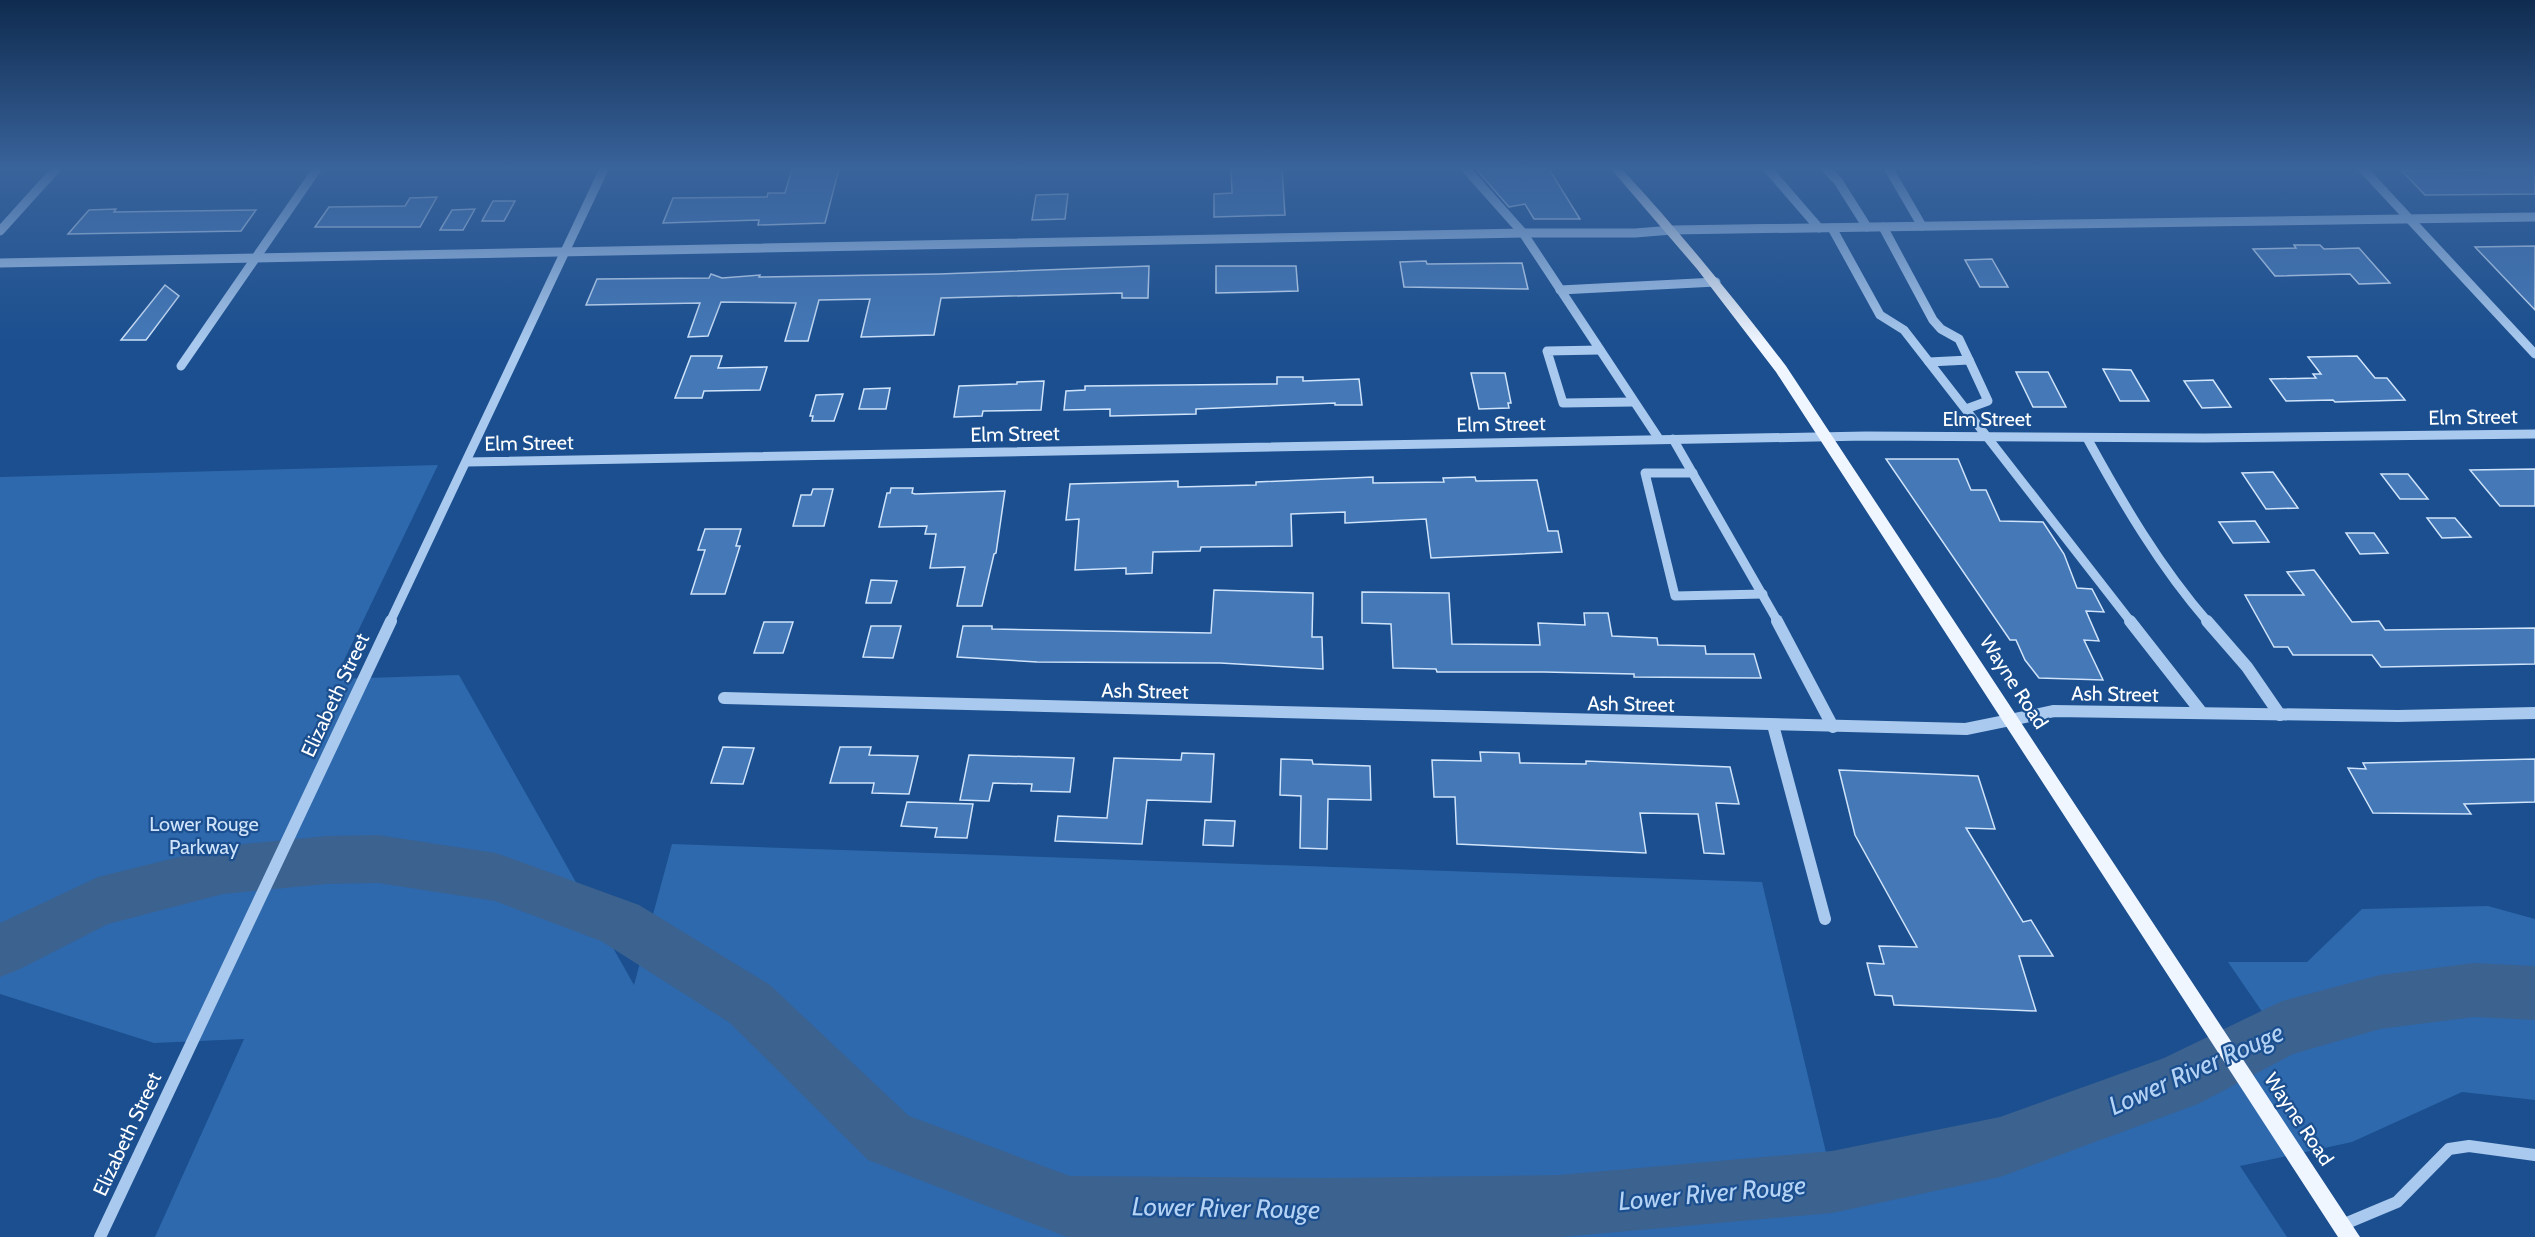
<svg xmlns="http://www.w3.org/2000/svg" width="2535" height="1237" viewBox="0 0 2535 1237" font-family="Cabin,sans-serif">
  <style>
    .green { fill: #2e69ad }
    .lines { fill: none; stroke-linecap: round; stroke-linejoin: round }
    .river { fill: #3c6290; fill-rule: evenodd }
    .building { fill: #4478b7; stroke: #cfe3fa; stroke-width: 1.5 }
    .minor-far1 { stroke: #a9c9ee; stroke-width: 9 }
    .minor { stroke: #a9c9ee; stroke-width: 12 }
    .major { fill: #f0f6ff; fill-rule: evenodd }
    .labels { text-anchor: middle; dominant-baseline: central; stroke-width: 4.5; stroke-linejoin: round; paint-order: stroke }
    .street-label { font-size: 20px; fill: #fff; stroke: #1b4f8f }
    .park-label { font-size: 20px; fill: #cfe3fa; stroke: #1b4f8f }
    .near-water-label { font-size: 26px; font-style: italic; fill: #b5d3f5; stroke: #1b4f8f }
  </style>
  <rect width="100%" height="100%" fill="#1b4f8f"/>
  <path class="green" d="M438,465L335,679L459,675L634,985L672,844L1762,882L1833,1182L2000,1147L2177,1083L2276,1032L2228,962H2307L2362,909L2488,906L2535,919V1100L2462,1092L2352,1142L2240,1166L2287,1237H155L244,1039L154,1043L0,994V477Z"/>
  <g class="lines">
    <path class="river" d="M378,835L496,853L639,905L770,985L909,1116L1070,1176L1329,1178L1559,1175L1832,1151L2000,1117L2164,1058L2282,1001L2380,975L2474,963L2535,966V1020L2474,1017L2380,1029L2293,1054L2198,1104L2000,1177L1832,1213L1562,1237H1067L868,1160L730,1023L601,941L495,901L378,883L326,884L223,894L108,924L20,969L0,977V923L98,877L223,846L326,836Z"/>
  </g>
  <g class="building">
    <path d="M792,169H839L825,223L758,225L759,220L663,223L673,198L767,197L768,193H785Z"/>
    <path d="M1231,169H1282L1285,215L1214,217V194L1232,193Z"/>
    <path d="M1476,169H1549L1580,219H1534L1525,204L1509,207Z"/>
    <path d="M2535,169V194L2425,195L2402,171Z"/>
    <path d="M1068,194L1065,219L1032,220L1036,195Z"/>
    <path d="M437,197L420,227H315L329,207L405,206L410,198Z"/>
    <path d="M493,201H515L504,221H482Z"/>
    <path d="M116,209L114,212L256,210L241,231L68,234L89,210Z"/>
    <path d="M475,209L463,230H440L452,210Z"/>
    <path d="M2294,245H2320L2324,249L2359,248L2390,283L2359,284L2350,274L2275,276L2253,249L2296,248Z"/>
    <path d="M2535,246V310L2475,247Z"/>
    <path d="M1992,259L2008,287H1980L1965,260Z"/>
    <path d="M1426,261L1427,264L1522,263L1528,289L1404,287L1400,262Z"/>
    <path d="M1149,266L1148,298H1122V293L941,298L934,335L861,337L870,299L819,300L808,341H785L796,303L721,302L708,336L688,337L700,303L586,305L597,279L709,278L711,274L722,278L760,275L759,277L939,274Z"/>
    <path d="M1216,266H1296L1298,291L1216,293Z"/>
    <path d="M165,285L179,296L146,340H121Z"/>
    <path d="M691,356H722L718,368L767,367L760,390L704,391L702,398H675Z"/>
    <path d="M2357,356L2375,378H2387L2405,400L2335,402L2333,400L2286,401L2270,379L2316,378L2313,374H2321L2308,357Z"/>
    <path d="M2103,369L2131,370L2149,401H2120Z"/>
    <path d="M2016,372H2048L2066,407H2033Z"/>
    <path d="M1471,373H1505L1511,403H1508L1509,408L1479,409Z"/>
    <path d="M1277,377H1303V381L1359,379L1362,405H1335V403L1196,409V414L1110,416V409L1064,410L1066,391L1085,390V386L1277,384Z"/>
    <path d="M2213,380L2231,407L2202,408L2184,381Z"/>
    <path d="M1044,381L1041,410L983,411L982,416L954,417L959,386L1017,384V382Z"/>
    <path d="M890,388L886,409H859L864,389Z"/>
    <path d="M843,394L834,421H812L813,416H810L816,395Z"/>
    <path d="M1886,459H1958L1971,490H1986L2000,521L2043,522L2064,554L2077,588L2092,589L2104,612L2086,611L2099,641L2084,640L2103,680L2039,678L2025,660L2016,640H2010Z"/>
    <path d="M2535,469V506H2500L2470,470Z"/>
    <path d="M2273,472L2298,508L2266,509L2242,473Z"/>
    <path d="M2381,474H2408L2428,499H2400Z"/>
    <path d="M1373,477V483L1444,482L1443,478L1475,477L1476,481L1537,480L1548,531H1558L1562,552L1431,558L1426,519L1345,523V512L1291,514L1292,546L1201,547L1200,551L1153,552L1152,573L1126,574V568L1075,570L1079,519L1066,520L1070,484L1178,481V487L1256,485V482Z"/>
    <path d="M891,488H913L912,493L915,494L1005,491L996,553L994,554L982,606H957L965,567L930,568L936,534H925L927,526L879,527L887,493H890Z"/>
    <path d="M813,489H833L824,526H793L801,495H811Z"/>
    <path d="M2427,518H2455L2471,537L2442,538Z"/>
    <path d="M2255,521L2269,542L2233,543L2219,522Z"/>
    <path d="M705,529H741L736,546H740L725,594H691L705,550H698Z"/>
    <path d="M2346,533H2374L2388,553L2360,554Z"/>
    <path d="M2314,570L2352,622L2379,621L2385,630L2535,628V664L2381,667L2372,655H2293L2288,647H2274L2245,595H2304L2287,572Z"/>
    <path d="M871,580L897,581L891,603H866Z"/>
    <path d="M1214,590L1313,593L1312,637H1322L1323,669L1220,663L1037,662L957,657L963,626H992V629L1211,633Z"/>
    <path d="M1362,592L1449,593L1452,644L1540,645L1538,623L1585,625L1584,613H1608L1612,636L1657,638L1658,645L1705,646L1706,654H1754L1761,678L1634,677V674L1544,672H1437L1436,669L1393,668L1391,624L1362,623Z"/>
    <path d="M764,622H793L783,653H754Z"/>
    <path d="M871,626H901L893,658L863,657Z"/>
    <path d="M723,747L754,748L743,784L711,783Z"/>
    <path d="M840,747H871L869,755L918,756L909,794L872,793L874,783H830Z"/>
    <path d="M1480,752L1519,753L1520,763L1586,764V761L1730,767L1739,804L1716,803L1724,854L1704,853L1698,814L1640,813L1646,853L1457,844L1455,797H1434L1432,760L1481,761Z"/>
    <path d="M1182,753L1214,754L1211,802L1147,800L1142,844L1055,841L1058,816L1107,818L1114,758L1181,760Z"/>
    <path d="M969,755L1074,758L1070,792L1031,791L1032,784L993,783L989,801L960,800Z"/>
    <path d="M1281,759L1312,760L1313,764L1370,766L1371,800L1328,799L1327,849L1300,848L1301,796L1280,795Z"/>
    <path d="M2535,759V802L2464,804L2471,814L2373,813L2348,768L2366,769L2363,763Z"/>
    <path d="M1839,770L1978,776L1995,829L1966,828L2023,922L2031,920L2053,956H2019L2036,1011L1894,1005L1892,996L1875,995L1867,963L1884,964L1879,946L1917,947L1855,835Z"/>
    <path d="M907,802L973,804L967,838L935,837L937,828L901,826Z"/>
    <path d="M1205,820L1235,821L1233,846L1203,845Z"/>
  </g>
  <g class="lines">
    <g class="minor-far1">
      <path d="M1466,169L1523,233L1659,439"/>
      <path d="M1768,169L1819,228"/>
      <path d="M1826,169L1838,181L1867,227"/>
      <path d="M1889,169L1922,226"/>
      <path d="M2363,169L2535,354"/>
      <path d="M1883,227L1933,320L1941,329L1959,339L1969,360"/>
      <path d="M1832,228L1880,315L1904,330L2131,622"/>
      <path d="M0,231L56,169"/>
      <path d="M0,263L1523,233H1635L1672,230L2535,217"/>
      <path d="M1560,290L1716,282"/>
      <path d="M1600,350L1547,351L1563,403L1634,402"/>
      <path d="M1929,362L1969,360L1988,401L1966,409"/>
      <path d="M181,366L317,169"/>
      <path d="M2087,438C2122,502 2160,567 2208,622"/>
      <path d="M1673,439L1778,622"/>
      <path d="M467,462L1866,436L2204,438L2535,434"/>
      <path d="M1693,473H1645L1675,596L1763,594"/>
      <path d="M390,622L604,169"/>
    </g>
    <g class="minor">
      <path d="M1777,621L1833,727"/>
      <path d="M2130,621L2202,713"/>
      <path d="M2207,621L2247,667L2280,715"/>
      <path d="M724,698L1966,729L2054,711L2398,716L2535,713"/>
      <path d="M1773,725L1825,919"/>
      <path d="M2342,1225L2397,1202L2449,1149L2469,1146L2535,1155"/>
      <path d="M100,1237L391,621"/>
    </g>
    <path class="major" d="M1611,169H1622C1680,232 1734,298 1786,366L2360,1237H2338L1776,372L1697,269Z"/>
  </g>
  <linearGradient id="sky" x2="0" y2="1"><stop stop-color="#0f2b4f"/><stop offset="0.49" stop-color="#39639b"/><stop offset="1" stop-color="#39639b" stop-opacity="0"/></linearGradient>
  <rect width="2535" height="343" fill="url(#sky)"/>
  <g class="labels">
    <g class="street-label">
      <text transform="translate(2473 417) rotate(-1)">Elm Street</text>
      <text x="1987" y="419">Elm Street</text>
      <text transform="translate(1501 424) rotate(-1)">Elm Street</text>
      <text transform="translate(1015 434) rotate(-1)">Elm Street</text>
      <text transform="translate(529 443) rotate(-1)">Elm Street</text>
      <text transform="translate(2014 682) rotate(57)">Wayne Road</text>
      <text transform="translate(1145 691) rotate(1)">Ash Street</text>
      <text transform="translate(2115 694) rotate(1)">Ash Street</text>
      <text transform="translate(335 695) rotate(-65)">Elizabeth Street</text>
      <text transform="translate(1631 704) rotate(1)">Ash Street</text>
      <text transform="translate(2299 1119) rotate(56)">Wayne Road</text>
      <text transform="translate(127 1134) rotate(-65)">Elizabeth Street</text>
    </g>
    <g class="park-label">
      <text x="204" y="824">Lower Rouge<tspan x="204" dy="23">Parkway</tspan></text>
    </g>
    <g class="near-water-label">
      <text transform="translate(2196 1069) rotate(-24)">Lower River Rouge</text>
      <text transform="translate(1712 1193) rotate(-5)">Lower River Rouge</text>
      <text transform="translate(1226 1208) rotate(1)">Lower River Rouge</text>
    </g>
  </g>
</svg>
